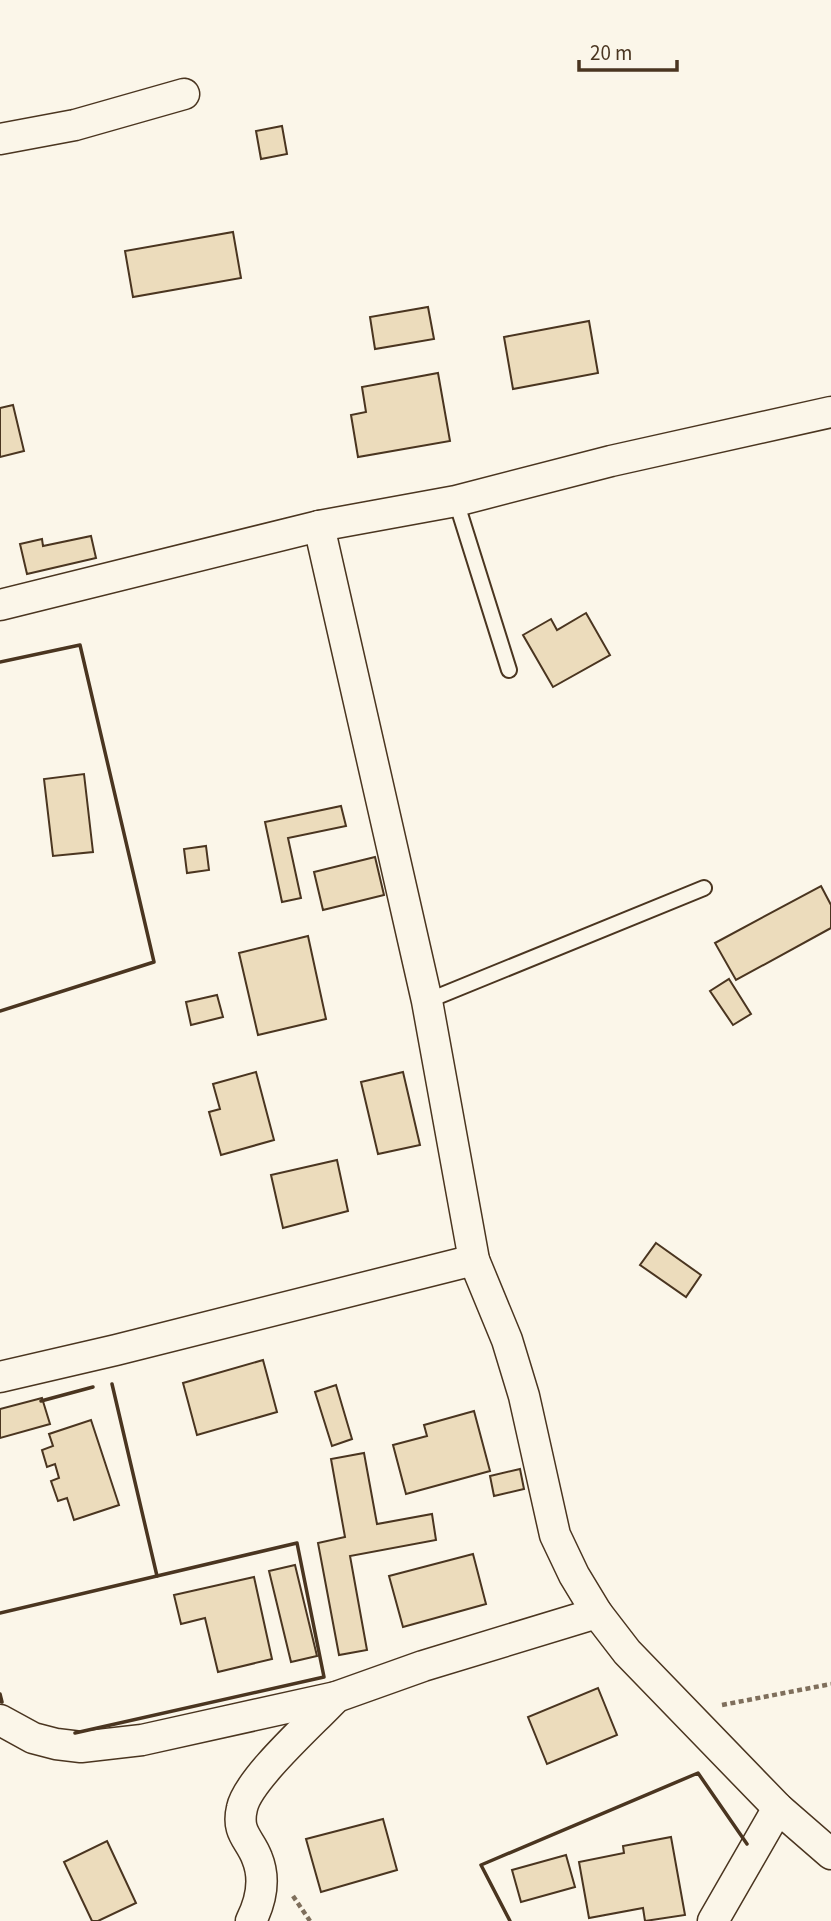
<svg xmlns="http://www.w3.org/2000/svg" width="831" height="1921" viewBox="0 0 831 1921" font-family="'Source Sans 3',sans-serif">
  <style>
    .building { fill: #ecdcbc; stroke: #4a3520; stroke-width: 2 }
    .lines { fill: none; stroke-linecap: round; stroke-linejoin: round }
    .service-casing { stroke: #4a3520; stroke-width: 18 }
    .minor-casing { stroke: #4a3520; stroke-width: 33 }
    .path { stroke: #7f6f5c; stroke-width: 4.5; stroke-dasharray: 5 3.5; stroke-linecap: butt }
    .service { stroke: #fbf6e9; stroke-width: 14 }
    .minor { stroke: #fbf6e9; stroke-width: 30 }
    .wall { stroke: #4a3520; stroke-width: 3.5 }
  </style>
  <rect width="100%" height="100%" fill="#fbf6e9"/>
  <g class="building">
    <path d="M282,126L287,154L261,159L256,131Z"/>
    <path d="M233,232L241,278L133,297L125,251Z"/>
    <path d="M428,307L434,339L375,349L370,317Z"/>
    <path d="M589,321L598,373L513,389L504,337Z"/>
    <path d="M438,373L450,441L358,457L351,415L366,412L362,387Z"/>
    <path d="M13,405L24,451L0,457V408Z"/>
    <path d="M91,536L96,558L27,574L20,544L42,539L43,546Z"/>
    <path d="M586,613L610,655L553,687L523,635L551,619L557,630Z"/>
    <path d="M84,774L93,852L53,856L44,779Z"/>
    <path d="M341,806L346,826L288,838L301,898L282,902L265,822Z"/>
    <path d="M206,846L209,870L187,873L184,849Z"/>
    <path d="M375,857L384,895L323,910L314,872Z"/>
    <path d="M821,886L831,905V928L736,980L715,943Z"/>
    <path d="M308,936L326,1019L258,1035L239,953Z"/>
    <path d="M729,979L751,1014L733,1025L710,991Z"/>
    <path d="M217,995L223,1017L191,1025L186,1002Z"/>
    <path d="M256,1072L274,1140L221,1155L209,1112L220,1109L213,1084Z"/>
    <path d="M403,1072L420,1145L378,1154L361,1082Z"/>
    <path d="M337,1160L348,1211L283,1228L271,1175Z"/>
    <path d="M656,1243L701,1275L686,1297L640,1265Z"/>
    <path d="M263,1360L277,1412L197,1435L183,1383Z"/>
    <path d="M336,1385L352,1439L332,1446L315,1392Z"/>
    <path d="M42,1398L50,1424L0,1438V1409Z"/>
    <path d="M474,1411L490,1471L406,1494L393,1445L427,1436L424,1425Z"/>
    <path d="M91,1420L119,1505L74,1520L67,1498L58,1501L51,1481L59,1478L55,1464L47,1467L42,1450L53,1446L49,1434Z"/>
    <path d="M364,1453L377,1524L432,1514L436,1540L350,1556L367,1650L339,1655L318,1543L345,1537L331,1459Z"/>
    <path d="M520,1469L524,1489L494,1496L490,1476Z"/>
    <path d="M473,1554L486,1604L403,1627L389,1576Z"/>
    <path d="M295,1565L317,1656L291,1662L269,1571Z"/>
    <path d="M254,1577L272,1659L218,1672L205,1618L181,1624L174,1595Z"/>
    <path d="M598,1688L617,1735L547,1764L528,1717Z"/>
    <path d="M383,1819L397,1870L321,1892L306,1839Z"/>
    <path d="M671,1837L685,1915L645,1921L643,1908L589,1918L579,1862L624,1853L623,1846Z"/>
    <path d="M107,1841L136,1903L98,1921H92L64,1862Z"/>
    <path d="M566,1855L575,1887L521,1902L512,1870Z"/>
  </g>
  <g class="lines">
    <defs>
      <g id="service">
        <path d="M456,501L509,670"/>
        <path d="M427,1001L704,888"/>
      </g>
      <g id="minor">
        <path d="M0,139L75,125L184,94"/>
        <path d="M319,526L427,1001L474,1260L507,1340L524,1396L555,1535L574,1575L597,1613L627,1652L778,1808L831,1854"/>
        <path d="M0,605L319,526L456,501L611,461L831,412"/>
        <path d="M0,1377L116,1350L474,1260"/>
        <path d="M0,1720L33,1738L56,1744L81,1747L142,1740L336,1697L423,1666L597,1613"/>
        <path d="M251,1921C261,1901 266,1880 257,1858C250,1839 236,1833 242,1808C248,1779 314,1721 336,1697"/>
        <path d="M713,1921L778,1808"/>
      </g>
    </defs>
    <use href="#service" class="service-casing"/>
    <use href="#minor" class="minor-casing"/>
    <g class="path">
      <path d="M722,1705L831,1684"/>
      <path d="M293,1896L310,1921"/>
    </g>
    <use href="#service" class="service"/>
    <use href="#minor" class="minor"/>
    <g class="wall">
      <path d="M0,662L80,645L154,962L0,1011"/>
      <path d="M112,1384L157,1576"/>
      <path d="M41,1401L93,1387"/>
      <path d="M0,1613L297,1543L324,1677L75,1733"/>
      <path d="M0,1694L2,1702L0,1701"/>
      <path d="M510,1921L481,1865L698,1773L747,1844"/>
    </g>
  </g>
  <path d="M579 60v10h98v-10" fill="none" stroke="#4a3520" stroke-width="3.5"/>
  <text x="590" y="60" font-size="21" fill="#4a3520" stroke="#fbf6e9" stroke-width="5" paint-order="stroke">20 m</text>
</svg>
